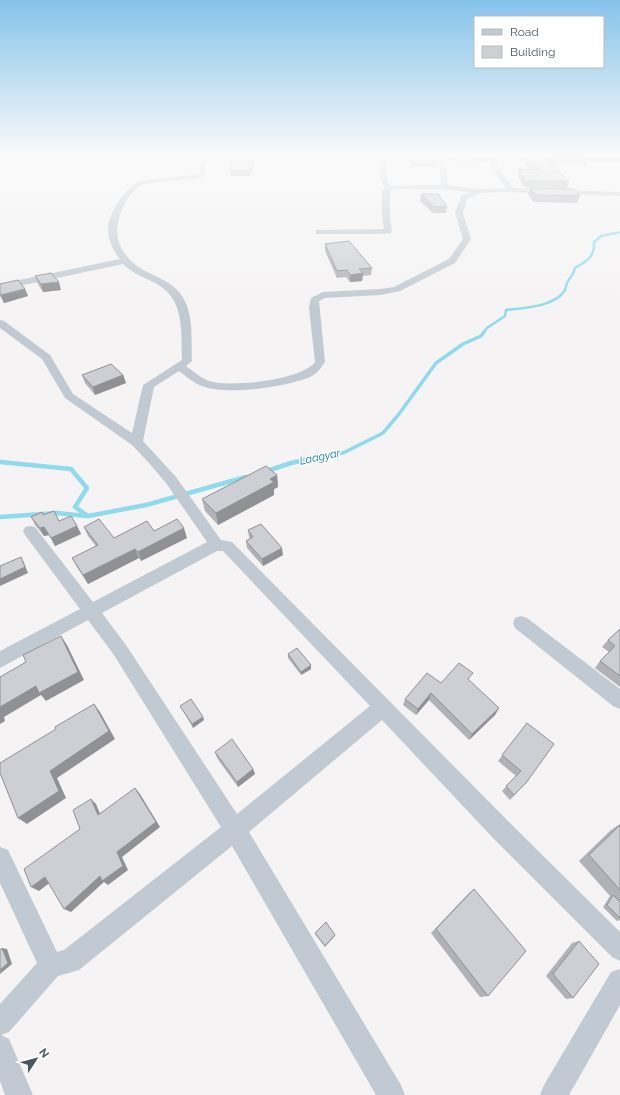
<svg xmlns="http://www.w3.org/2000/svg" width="620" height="1095" viewBox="0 0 620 1095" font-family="Raleway,sans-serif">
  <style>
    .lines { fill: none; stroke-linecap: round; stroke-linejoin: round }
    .stream-far3 { stroke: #90daee; stroke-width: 2 }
    .stream-far2 { stroke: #90daee; stroke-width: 2.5 }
    .stream-far1 { stroke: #90daee; stroke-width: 3.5 }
    .stream { stroke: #90daee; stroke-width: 4.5 }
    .minor { fill: #c1cad2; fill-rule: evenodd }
    .wall { fill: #b0b2b7 }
    .shaded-wall { fill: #909195 }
    .building { fill: #cdcfd5; stroke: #909195 }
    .labels { text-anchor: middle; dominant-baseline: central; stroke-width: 3; stroke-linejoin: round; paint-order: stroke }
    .far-water-label { font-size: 11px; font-style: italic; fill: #0c7c9b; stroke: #fff }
  </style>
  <rect width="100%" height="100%" fill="#f5f3f3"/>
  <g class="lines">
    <path class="stream-far3" d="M611,234L620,232"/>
    <path class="stream-far2" d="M483,333L487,328L505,316L506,310C523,308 555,307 565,290C566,288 566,284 568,281C571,276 574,275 575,268C587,261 595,257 594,242L601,236L616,233"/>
    <path class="stream-far1" d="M304,460L343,453L383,433L399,414L436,363L463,344L481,336L484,332"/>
    <g class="stream">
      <path d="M0,462L71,469L87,488L75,507L88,516L146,505L246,477"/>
      <path d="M267,471L291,463L310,459"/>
      <path d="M0,517L57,513L86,516"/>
    </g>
    <g class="minor">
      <path d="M206,155H213L206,164L205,176C185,182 161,179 142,185C132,189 126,201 122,210C117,223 115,232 120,245C135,278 165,271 182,296C194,314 191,340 192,361L186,366C193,371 201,378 209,381C230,388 302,380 315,362L309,308L311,298L323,292L380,289L394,287L449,259L463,239L455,213L461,196L472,192L440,189H394L390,191V217L392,231L391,233L383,234H316V230H319L384,229L382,217V190L385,188L380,176V155H386V176L390,186L441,185L440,169L431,155H445L459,159L504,156L620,158V162L494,161L513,188L620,192V196L499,192L481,193L467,199L463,213L471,239L455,263L400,291L380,295L325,298L319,301L325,362C321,368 318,373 310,377C286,387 226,396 202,386C193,383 186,376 179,371L154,387L143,441L176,477L221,540L232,542L510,823L620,932V961L612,957L494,839L382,720L249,832L401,1085L405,1095H376L232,846L79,970L58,976L9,1032L1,1035L9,1039L33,1095H5L0,1081V1004L37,963L0,883V847L8,850L57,952L64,950L221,827L114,655L88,620L0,668V651L80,609L25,535L23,531L25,527L30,526L35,527L93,602L207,542L166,483L149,463L132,445L65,398L42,359L0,328V320L4,321L50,355L73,394L132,433L143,385L182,360C181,332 185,300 157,284C146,278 133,274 123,264L0,290V284L120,259C114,252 108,240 108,230C107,215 126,186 140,181L200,174V164ZM439,158L459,163L488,162L506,188L480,189L448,186L446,169ZM217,551H223L370,706L237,814L126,645L102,613Z"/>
      <path d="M521,616L527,618L620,689V709L613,706L515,628L513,623L515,618Z"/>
      <path d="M620,969V1005L569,1095H540L544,1085L611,972Z"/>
    </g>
  </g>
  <g class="wall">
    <path d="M407,155H433L437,162V167H412Z"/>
    <path d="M527,157L588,159L586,165H553L569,182L567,188L524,187L517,175L519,169L532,170L525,163Z"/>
    <path d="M255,161L250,176H230V171Z"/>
    <path d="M530,188L580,196L577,203L533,202L528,194Z"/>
    <path d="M421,194L447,207L446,213H433L420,201Z"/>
    <path d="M325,244L372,268L371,275L363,276L362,281L350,282L346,277L337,278L325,251Z"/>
    <path d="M35,276L61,290L43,292L38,284Z"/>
    <path d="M0,284L25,289L28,296L4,303L0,296Z"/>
    <path d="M82,375H123L126,383L95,395L85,383Z"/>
    <path d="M277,475L278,487L274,489V495L218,525L205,511L202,499Z"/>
    <path d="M42,512L44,515L59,521L77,526L81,534L55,546L49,535L44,536L35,525L31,517Z"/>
    <path d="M84,527L114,538L154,531L187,538L141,561L139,558L88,584L77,567L72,558L96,546L88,536Z"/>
    <path d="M248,530L283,555L263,566L247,548L246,541L250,539L249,537Z"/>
    <path d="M620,629V687L595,668L600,661L609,652L602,647L608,640Z"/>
    <path d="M288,654L311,665V669L301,675L288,658Z"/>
    <path d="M469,681L499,708L495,715L469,740L429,700L416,715L403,705L405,699L441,683Z"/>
    <path d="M180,706L203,717L204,720L193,728L182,709Z"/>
    <path d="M527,723L526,783L510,800L502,791L516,776L498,761Z"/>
    <path d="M215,752L253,769L255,774L238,787L217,758Z"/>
    <path d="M620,824V901H619L620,902V920L617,921L603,907L610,896L579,861L611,830Z"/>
    <path d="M474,889L488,996L480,997L431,933L468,894Z"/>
    <path d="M315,933L335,936L325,947L315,934Z"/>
    <path d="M579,941L573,998L566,999L546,976L572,943Z"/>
  </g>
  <g class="shaded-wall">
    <path d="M255,157V161L250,176V171Z"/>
    <path d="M363,273L362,281L350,282V275Z"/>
    <path d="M59,282L61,290L43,292L41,284Z"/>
    <path d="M25,289L28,296L4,303L1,295Z"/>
    <path d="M123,375L126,383L95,395L93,387Z"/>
    <path d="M277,475L278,487L274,489V495L218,525L216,513L270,479Z"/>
    <path d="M77,526L81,534L55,546L51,538Z"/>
    <path d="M44,527L49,535L44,536L40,528Z"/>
    <path d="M184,528L187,538L141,561L138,552Z"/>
    <path d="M282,548L283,555L263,566L262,559Z"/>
    <path d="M135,549L139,558L88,584L83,575Z"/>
    <path d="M21,557L24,563L28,573L0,586V579Z"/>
    <path d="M61,636L67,645L84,680L46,701L41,695L4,717L5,721L0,724V707Z"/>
    <path d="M311,665V669L301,675V672Z"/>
    <path d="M431,693L429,700L416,715L418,709Z"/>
    <path d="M94,704L100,712L115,739L57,778L66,798L27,824L18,818Z"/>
    <path d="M499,708L495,715L469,740L472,734Z"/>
    <path d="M203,717L204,720L193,728L192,724Z"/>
    <path d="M253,769L255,774L238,787L237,782Z"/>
    <path d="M135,788L140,794L160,827L122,857L128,870L108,885L104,882L71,912L64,909L117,852Z"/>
    <path d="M91,799L96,804L103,821L98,815Z"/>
    <path d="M45,877L52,881L39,891L31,887Z"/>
    <path d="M2,948L7,949L12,964L0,974Z"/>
  </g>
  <g class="building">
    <path d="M232,155H254L250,171H230Z"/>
    <path d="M410,155H433L437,162H413Z"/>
    <path d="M527,157H586L588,159H547L569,182L525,181L519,169L540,170Z"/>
    <path d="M530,188L574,189L580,196L535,195Z"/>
    <path d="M421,194H438L447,207H434Z"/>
    <path d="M349,241L372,268L359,269L363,273L350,275L347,270L337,271L325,244Z"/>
    <path d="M51,273L59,282L41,284L35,276Z"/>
    <path d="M18,280L25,289L1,295L0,294V284Z"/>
    <path d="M111,364L123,375L93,387L82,375Z"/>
    <path d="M266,466L277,475L270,479L274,482L216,513L202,499Z"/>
    <path d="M54,511L59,521L71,516L77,526L51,538L44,527L40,528L31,517L42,512L43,515Z"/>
    <path d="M99,519L114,538L147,521L154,531L177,519L184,528L138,552L135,549L83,575L72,558L98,545L84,527Z"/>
    <path d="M261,524L282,548L262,559L246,541L253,537L248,530Z"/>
    <path d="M21,557L25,567L0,579V566Z"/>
    <path d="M620,629V676L600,661L615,646L608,640Z"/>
    <path d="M61,636L78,672L39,693L36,686L0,707V677L26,662L23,655Z"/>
    <path d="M297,648L311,665L301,672L288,654Z"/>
    <path d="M459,663L473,673L468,679L499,708L472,734L431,693L418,709L405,699L427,673L441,683Z"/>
    <path d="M191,699L203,717L192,724L180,706Z"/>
    <path d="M94,704L109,731L50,771L59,791L18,818L0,773V763L56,729L55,727Z"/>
    <path d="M527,723L554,744L526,783L514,795L506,786L521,771L502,755Z"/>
    <path d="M232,739L253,769L237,782L215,752Z"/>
    <path d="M135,788L156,822L117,852L123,866L102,881L100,876L64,909L45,877L31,887L24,869L80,829L73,810L91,799L98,815Z"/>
    <path d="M620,825V890L589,855Z"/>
    <path d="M474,889L526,951L488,996L436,929Z"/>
    <path d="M613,895L620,902V918L607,905Z"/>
    <path d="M326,922L335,935L325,946L315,933Z"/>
    <path d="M579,941L599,964L573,998L553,974Z"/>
    <path d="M2,948L8,963L0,970V950Z"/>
  </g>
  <linearGradient id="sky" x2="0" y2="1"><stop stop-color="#85c3ea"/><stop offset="0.5" stop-color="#fafafa"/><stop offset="1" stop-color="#fafafa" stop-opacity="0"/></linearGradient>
  <rect width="620" height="309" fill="url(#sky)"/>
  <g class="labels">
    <g class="far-water-label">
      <text transform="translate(320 457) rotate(-12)">Laagyar</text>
    </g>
  </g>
  <rect x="474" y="16" width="130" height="52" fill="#ffffff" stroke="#b7bbc0"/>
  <rect x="482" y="29" width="20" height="6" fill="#c1cad2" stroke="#b7bbc0"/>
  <text x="510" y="36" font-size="12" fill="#4a5661">Road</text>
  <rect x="482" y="46" width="20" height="12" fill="#cdcfd5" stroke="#b7bbc0"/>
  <text x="510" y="56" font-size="12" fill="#4a5661">Building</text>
  <g transform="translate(36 1059) rotate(54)" stroke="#ffffff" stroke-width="3" paint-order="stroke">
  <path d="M0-3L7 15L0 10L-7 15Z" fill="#4a5661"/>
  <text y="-6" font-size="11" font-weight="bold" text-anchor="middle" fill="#4a5661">N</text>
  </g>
</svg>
